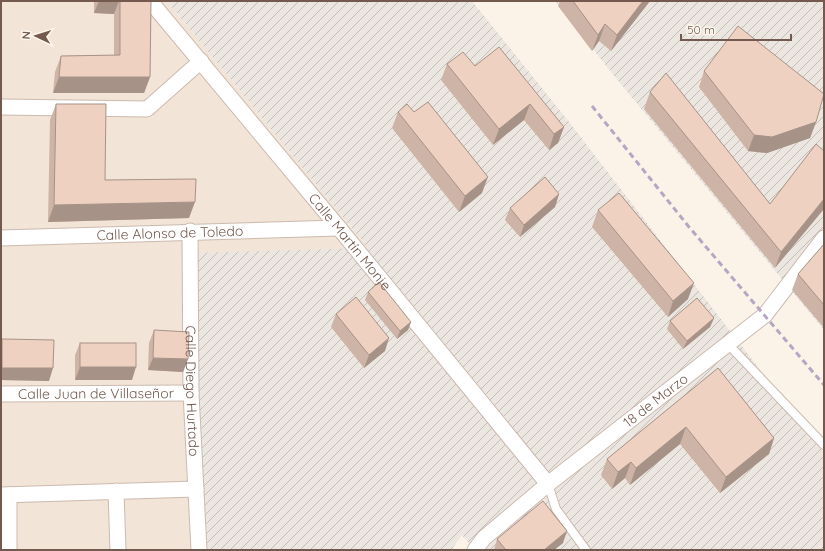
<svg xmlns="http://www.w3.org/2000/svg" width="825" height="551" viewBox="0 0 825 551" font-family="Quicksand,sans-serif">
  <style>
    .residential { fill: #f2e4d7 }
    .industrial { fill: url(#industrial-furrows) }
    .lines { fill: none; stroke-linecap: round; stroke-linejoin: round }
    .service-casing { stroke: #ccbaaf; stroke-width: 10 }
    .minor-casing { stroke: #ccbaaf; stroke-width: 17 }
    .service { stroke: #fff; stroke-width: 8 }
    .minor { stroke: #fff; stroke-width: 15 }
    .rail { stroke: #b5a6c4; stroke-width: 3; stroke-dasharray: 6 4; stroke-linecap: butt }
    .wall { fill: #cdb4a6 }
    .shaded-wall { fill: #a79287 }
    .building { fill: #eed1c1; stroke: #a79287 }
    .labels { text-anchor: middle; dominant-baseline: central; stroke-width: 4; stroke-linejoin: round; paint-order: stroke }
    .street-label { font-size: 14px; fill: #73594e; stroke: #fef7ee }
  </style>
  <defs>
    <pattern id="industrial-furrows" width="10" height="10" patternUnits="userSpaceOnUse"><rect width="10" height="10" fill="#ece6e1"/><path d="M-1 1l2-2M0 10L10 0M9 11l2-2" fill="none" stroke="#c4bdb9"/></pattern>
  </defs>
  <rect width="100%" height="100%" fill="#fbf3e8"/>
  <path class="residential" d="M1,1H167L368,248L192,550H1Z"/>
  <g class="industrial">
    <path d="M167,1H472L566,118L824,453V550H475L462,535L451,550H192L190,253L368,248Z"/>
    <path d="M555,1H824V330L615,77Z"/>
  </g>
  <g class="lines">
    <defs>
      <g id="service">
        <path d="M728,344L824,445"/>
        <path d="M548,484L556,509L586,550"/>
      </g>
      <g id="minor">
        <path id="s1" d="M150,1L339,228L548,484"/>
        <path d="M1,107L147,109L201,61"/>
        <path id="s2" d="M190,231L191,393L199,550"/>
        <path id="s3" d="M1,238L339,228"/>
        <path id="s4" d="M1,394L191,393"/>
        <path d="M116,491L118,550"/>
        <path d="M1,495L196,489"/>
        <path d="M9,495V550"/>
        <path id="s5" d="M475,550L484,538L548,484L765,315L824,238"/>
      </g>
    </defs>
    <use href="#service" class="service-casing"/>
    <use href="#minor" class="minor-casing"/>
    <use href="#service" class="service"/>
    <use href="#minor" class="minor"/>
    <path class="rail" d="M592,106L689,227L824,385"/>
  </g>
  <g class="wall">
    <path d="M94,1H151L150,77L144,93H53L55,72L61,56L114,55V14L94,13Z"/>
    <path d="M560,1H650L611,51L599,41L592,51L558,6Z"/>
    <path d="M447,64L475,66L564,127L558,143L549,150L524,120L493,145L441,80Z"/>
    <path d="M704,71L816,122L810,138L767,153L748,151L699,87Z"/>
    <path d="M650,92L770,204L824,151L775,268L644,109Z"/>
    <path d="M56,104L105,180L189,218L48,222L50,120Z"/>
    <path d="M398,112H414L482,193L459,212L392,128Z"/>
    <path d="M559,194L555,207L520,237L505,220L510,208Z"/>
    <path d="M598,210L688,299L668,317L592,227Z"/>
    <path d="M824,244V328L792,290L798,274Z"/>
    <path d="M368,292L411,322L408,330L397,339L365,300Z"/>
    <path d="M336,314L385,351L364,368L331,327Z"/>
    <path d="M714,318L710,327L683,349L667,329L670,321Z"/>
    <path d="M154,330L188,359L183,372L148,370L149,343Z"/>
    <path d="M2,339L49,381L1,380V343Z"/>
    <path d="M80,343L132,380H75V355Z"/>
    <path d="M718,368L774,438L769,454L720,493L680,444L630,485L625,478L612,489L601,475L607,459Z"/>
    <path d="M497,539L563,543L554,550H494Z"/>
  </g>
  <g class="shaded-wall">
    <path d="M99,1H119L114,14L94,13Z"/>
    <path d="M643,1H650L611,51L617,35Z"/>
    <path d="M605,24L599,41L592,51L598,35Z"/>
    <path d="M59,77H150L144,93H53Z"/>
    <path d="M530,104L524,120L493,145L499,129Z"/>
    <path d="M816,122L810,138L767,153L748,151L754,135Z"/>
    <path d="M564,127L558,143L549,150L554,134Z"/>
    <path d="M488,177L482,193L459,212L465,196Z"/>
    <path d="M559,194L555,207L520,237L524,225Z"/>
    <path d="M824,199V209L775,268L781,252Z"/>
    <path d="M195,202L189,218L48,222L54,205Z"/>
    <path d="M694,283L688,299L668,317L673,301Z"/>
    <path d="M714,318L710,327L683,349L687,341Z"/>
    <path d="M411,322L408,330L397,339L400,331Z"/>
    <path d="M389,338L385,351L364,368L369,355Z"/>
    <path d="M153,358L188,359L183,372L148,370Z"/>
    <path d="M80,367H136L132,380H75Z"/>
    <path d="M2,368H53L49,381L1,380V370Z"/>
    <path d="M686,427L680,444L630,485L636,468Z"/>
    <path d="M774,438L769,454L720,493L726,477Z"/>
    <path d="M631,462L625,478L612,489L618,472Z"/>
    <path d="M567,531L563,543L554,550H544Z"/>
  </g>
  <g class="building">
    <path d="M120,1H151L150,77H59L61,56L120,55Z"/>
    <path d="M573,1H643L617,35L605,24L598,35Z"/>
    <path d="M738,26L824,94L816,122L772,137L754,135L704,71Z"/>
    <path d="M499,47L564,127L554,134L530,104L499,129L447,64L463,52L475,66Z"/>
    <path d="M666,73L770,204L816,144L824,151V199L781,252L650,92Z"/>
    <path d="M428,102L488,177L465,196L398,112L407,104L414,112Z"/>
    <path d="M56,104H106L105,180L196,179L195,202L54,205Z"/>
    <path d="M545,177L559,194L524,225L510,208Z"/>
    <path d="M619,193L694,283L673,301L598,210Z"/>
    <path d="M824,244V305L798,274Z"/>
    <path d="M379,282L411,322L400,331L368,292Z"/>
    <path d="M356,297L389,338L369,355L336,314Z"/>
    <path d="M697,298L714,318L687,341L670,321Z"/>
    <path d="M154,330L189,332L188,359L153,358Z"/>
    <path d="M2,339L54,340L53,368H2Z"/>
    <rect x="80" y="343" width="56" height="24"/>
    <path d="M718,368L774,438L726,477L686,427L636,468L631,462L618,472L607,459Z"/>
    <path d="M543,501L567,531L544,550H506L497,539Z"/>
  </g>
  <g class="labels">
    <g class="street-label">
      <text stroke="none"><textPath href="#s3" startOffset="169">Calle Alonso de Toledo</textPath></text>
      <text stroke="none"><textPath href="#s1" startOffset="313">Calle Martín Monje</textPath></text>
      <text stroke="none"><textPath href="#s2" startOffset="160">Calle Diego Hurtado</textPath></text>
      <text stroke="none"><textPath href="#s4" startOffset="95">Calle Juan de Villaseñor</textPath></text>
      <text stroke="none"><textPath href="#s5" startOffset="235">18 de Marzo</textPath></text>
    </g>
  </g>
  <rect width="825" height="551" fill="none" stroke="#73594e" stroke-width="4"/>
  <g transform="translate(36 36) rotate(274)" stroke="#fef7ee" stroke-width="3" paint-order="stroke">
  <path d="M0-3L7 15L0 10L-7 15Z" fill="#73594e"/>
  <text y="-6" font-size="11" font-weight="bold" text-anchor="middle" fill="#73594e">N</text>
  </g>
  <path d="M681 34v6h110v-6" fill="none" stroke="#73594e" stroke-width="2"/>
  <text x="687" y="34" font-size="12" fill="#73594e" stroke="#fef7ee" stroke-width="3" paint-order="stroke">50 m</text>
</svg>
